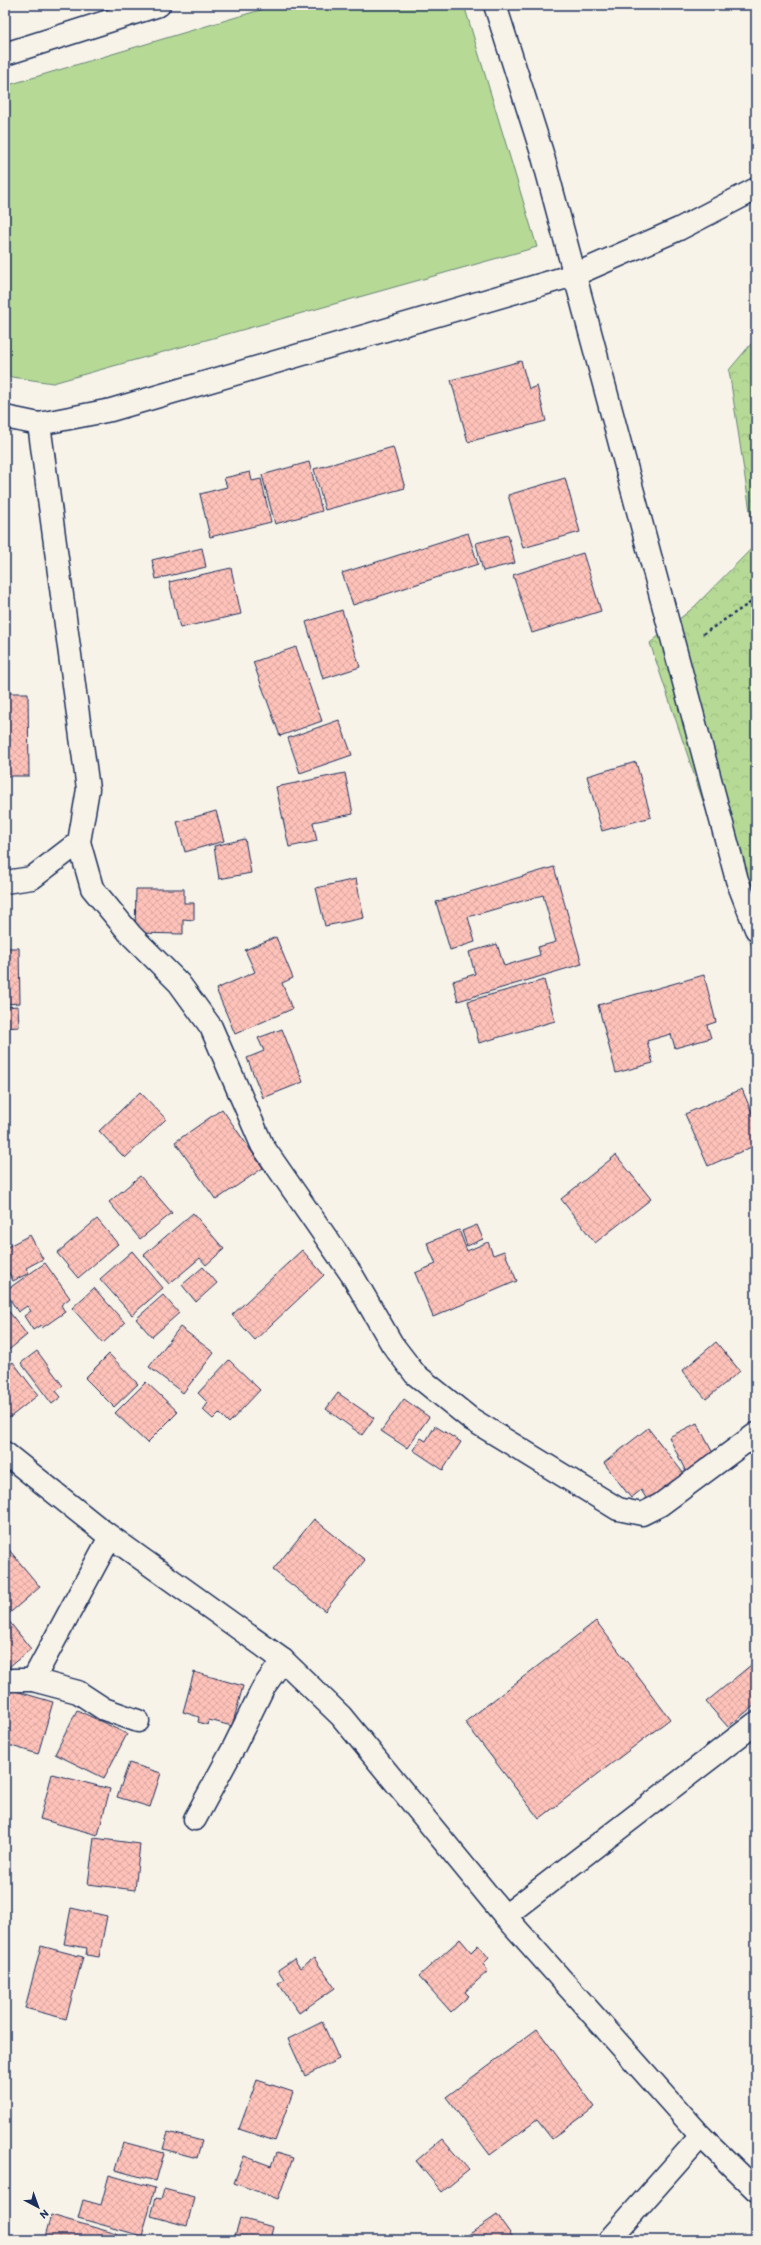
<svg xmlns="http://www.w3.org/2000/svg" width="761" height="2245" viewBox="0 0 761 2245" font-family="Itim,sans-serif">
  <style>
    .forest { fill: url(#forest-crowns); stroke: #68847a }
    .garden { fill: #b6da95; stroke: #68847a }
    .building { fill: url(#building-cross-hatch); stroke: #1b2f5e }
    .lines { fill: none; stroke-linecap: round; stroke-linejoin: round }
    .minor-casing { stroke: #1b2f5e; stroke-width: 25 }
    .primary-casing { stroke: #1b2f5e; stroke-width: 25 }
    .path { stroke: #1b2f5e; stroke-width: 2.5; stroke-dasharray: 3 3; stroke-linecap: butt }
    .minor { stroke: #f7f3e8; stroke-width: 22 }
    .primary { stroke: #f7f3e8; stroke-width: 22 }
  </style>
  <defs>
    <pattern id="forest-crowns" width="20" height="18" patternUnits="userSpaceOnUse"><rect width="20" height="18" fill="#b6da95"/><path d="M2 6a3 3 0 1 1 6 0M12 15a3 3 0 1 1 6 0" fill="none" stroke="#9cbb83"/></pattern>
    <pattern id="building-cross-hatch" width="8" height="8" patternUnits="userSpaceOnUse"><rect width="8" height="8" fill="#fec2b9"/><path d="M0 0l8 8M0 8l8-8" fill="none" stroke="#d9a7a1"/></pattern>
  </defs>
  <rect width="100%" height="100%" fill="#f7f3e8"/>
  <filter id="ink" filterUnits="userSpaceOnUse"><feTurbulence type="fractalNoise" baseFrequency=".025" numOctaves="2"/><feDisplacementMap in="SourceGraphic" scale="8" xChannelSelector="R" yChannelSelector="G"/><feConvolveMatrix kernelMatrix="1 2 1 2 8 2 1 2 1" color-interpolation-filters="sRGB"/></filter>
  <g filter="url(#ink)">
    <path class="forest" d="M756,338V959L650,643L694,607L755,545L729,370Z"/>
    <path class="garden" d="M277,5H464L537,247L53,383L5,376V86Z"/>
    <g class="building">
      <path d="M521,361L529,389L537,386L546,421L468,442L451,380Z"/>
      <path d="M393,447L405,488L325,510L314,469Z"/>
      <path d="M309,462L322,511L275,524L262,475Z"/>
      <path d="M250,472L252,481L261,479L271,522L210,537L200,494L227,487L224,478Z"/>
      <path d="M565,478L580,532L523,548L508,495Z"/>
      <path d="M468,533L478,564L353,605L342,573Z"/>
      <path d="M508,535L515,563L483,571L476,543Z"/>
      <path d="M202,548L206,567L156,579L152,560Z"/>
      <path d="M583,553L601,611L532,633L513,575Z"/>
      <path d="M231,568L241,614L180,628L169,582Z"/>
      <path d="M342,610L360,667L323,679L306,622Z"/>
      <path d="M296,647L322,721L280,736L253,662Z"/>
      <path d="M5,693H28L29,776H5Z"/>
      <path d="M339,720L352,755L300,773L288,738Z"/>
      <path d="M636,762L651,817L602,831L587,776Z"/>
      <path d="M345,773L353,814L313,822L317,841L289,847L276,787Z"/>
      <path d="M216,811L224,841L185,852L177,822Z"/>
      <path d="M245,839L251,873L219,879L214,846Z"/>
      <path d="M554,867L582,964L458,1001L453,981L475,974L469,952L497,944L504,966L540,955L538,947L556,942L543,895L468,917L475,942L450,950L436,902Z"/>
      <path d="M356,879L364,918L325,926L316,888Z"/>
      <path d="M136,889H184V903H194V920L183,919V934L135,933Z"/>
      <path d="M276,937L293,978L282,983L292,1009L235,1034L216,989L255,972L245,950Z"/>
      <path d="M5,948H19L20,1003L5,1004Z"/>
      <path d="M704,975L716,1022L707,1025L711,1038L675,1048L671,1034L647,1041L653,1063L616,1073L598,1005Z"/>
      <path d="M544,980L555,1021L479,1043L468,1001Z"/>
      <path d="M18,1006L19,1027L5,1028V1007Z"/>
      <path d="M282,1029L303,1082L263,1098L247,1058L264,1051L258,1038Z"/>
      <path d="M742,1089L756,1122V1145L708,1166L685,1114Z"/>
      <path d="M140,1092L166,1119L125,1158L99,1131Z"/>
      <path d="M222,1109L263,1168L216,1200L175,1142Z"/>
      <path d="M616,1155L651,1199L595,1243L561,1199Z"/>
      <path d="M140,1176L172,1213L140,1239L109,1202Z"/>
      <path d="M193,1213L224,1249L206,1265L200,1258L169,1284L144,1255Z"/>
      <path d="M97,1219L118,1244L78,1278L57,1253Z"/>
      <path d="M477,1225L483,1239L467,1246L462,1231Z"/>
      <path d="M459,1230L467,1251L488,1242L493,1255L504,1251L517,1281L433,1317L415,1273L436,1264L427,1243Z"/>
      <path d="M30,1235L43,1259L26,1268L29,1273L13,1281L5,1265V1248Z"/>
      <path d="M302,1250L324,1275L255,1340L232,1315Z"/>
      <path d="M132,1251L163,1288L132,1315L100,1279Z"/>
      <path d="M45,1263L70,1298L61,1305L65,1312L42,1328L41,1325L33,1330L24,1316L31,1311L27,1306L18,1312L5,1291Z"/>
      <path d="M203,1267L217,1283L196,1302L182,1285Z"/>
      <path d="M94,1288L125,1323L103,1343L72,1308Z"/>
      <path d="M163,1295L179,1313L152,1337L136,1319Z"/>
      <path d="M7,1309L27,1335L5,1353V1310Z"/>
      <path d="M180,1327L214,1353L183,1393L149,1367Z"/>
      <path d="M716,1342L740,1371L706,1399L682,1371Z"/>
      <path d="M37,1351L63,1386L56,1391L61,1397L52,1404L21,1363Z"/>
      <path d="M109,1354L138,1384L114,1407L85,1378Z"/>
      <path d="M229,1360L260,1390L229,1423L219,1413L213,1419L203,1410L208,1403L198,1393Z"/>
      <path d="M13,1362L38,1395L9,1418L5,1413V1368Z"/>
      <path d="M146,1382L178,1412L147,1443L115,1413Z"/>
      <path d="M338,1393L374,1418L362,1435L326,1409Z"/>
      <path d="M404,1399L429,1417L407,1448L381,1431Z"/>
      <path d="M697,1423L715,1457L686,1472L669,1437Z"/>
      <path d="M435,1426L461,1442L443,1470L413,1450L421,1438L426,1441Z"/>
      <path d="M648,1428L684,1474L648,1501L641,1490L631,1498L604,1463Z"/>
      <path d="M314,1519L365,1560L325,1611L273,1570Z"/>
      <path d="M5,1545L40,1587L5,1617Z"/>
      <path d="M8,1620L31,1649L5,1670V1623Z"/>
      <path d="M596,1621L670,1719L539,1819L465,1722Z"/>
      <path d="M751,1665L756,1671V1704L728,1727L706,1702Z"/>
      <path d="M194,1672L243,1686L232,1726L209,1720L208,1725L198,1722L199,1717L183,1712Z"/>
      <path d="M5,1688L53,1702L38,1754L5,1744Z"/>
      <path d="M77,1710L127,1734L104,1778L55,1754Z"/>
      <path d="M129,1763L161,1773L150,1807L117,1797Z"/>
      <path d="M52,1774L110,1789L98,1835L40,1819Z"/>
      <path d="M94,1838L140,1844L135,1890L88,1884Z"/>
      <path d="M71,1908L107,1916L99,1957L86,1955L87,1948L64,1944Z"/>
      <path d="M460,1939L471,1952L478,1945L489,1958L483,1964L488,1971L465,1992L469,1996L451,2012L419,1976Z"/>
      <path d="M41,1946L83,1957L66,2019L25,2008Z"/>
      <path d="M314,1958L335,1988L299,2013L278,1983L284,1979L278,1970L294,1959L300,1968Z"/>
      <path d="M322,2022L339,2059L305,2076L288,2039Z"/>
      <path d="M537,2029L595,2107L552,2139L537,2120L490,2155L446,2097Z"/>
      <path d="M257,2080L293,2092L275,2141L239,2129Z"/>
      <path d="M168,2132L202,2141L197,2158L163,2149Z"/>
      <path d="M442,2139L469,2170L442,2192L416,2161Z"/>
      <path d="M123,2142L164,2153L156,2181L115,2170Z"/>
      <path d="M276,2153L293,2158L278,2199L234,2183L244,2156L271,2166Z"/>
      <path d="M109,2175L155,2188L142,2236L78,2218L83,2200L101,2205Z"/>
      <path d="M164,2189L194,2197L187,2226L151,2216L156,2198L161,2199Z"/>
      <path d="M51,2215L117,2234L116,2240H44Z"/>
      <path d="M497,2215L515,2240H461Z"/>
      <path d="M240,2218L273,2227L270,2240H234Z"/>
    </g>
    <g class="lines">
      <defs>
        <g id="minor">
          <path d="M5,54L159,5"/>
          <path d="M5,417L39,424L111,410L574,275L679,229L756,189"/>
          <path d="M79,842L92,888L131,935L179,983L211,1027L262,1145L352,1275L392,1344L415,1374L471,1419L618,1509L642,1514L660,1505L756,1434"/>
          <path d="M5,882L32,878L79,842L88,789L39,424"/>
          <path d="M5,1453L100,1529L283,1660L341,1716L505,1916L701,2136L756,2190"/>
          <path d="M5,1680H33L78,1692L104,1709L138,1721"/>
          <path d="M33,1680L110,1537"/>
          <path d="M195,1819L233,1749L263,1688L283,1660"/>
          <path d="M505,1916L756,1723"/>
          <path d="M609,2240L701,2136"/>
        </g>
        <path id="primary" d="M495,5L542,153L737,880L756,929"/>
      </defs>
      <use href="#minor" class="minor-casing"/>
      <use href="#primary" class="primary-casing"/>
      <path class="path" d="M703,634L756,599"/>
      <use href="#minor" class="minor"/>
      <use href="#primary" class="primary"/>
    </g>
  </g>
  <rect width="761" height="2245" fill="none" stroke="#f7f3e8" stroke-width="20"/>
  <rect x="10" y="10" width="741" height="2225" fill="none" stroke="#1b2f5e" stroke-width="1.5" filter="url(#ink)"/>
  <g transform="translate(38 2207) rotate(139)" stroke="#f7f3e8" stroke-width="3" paint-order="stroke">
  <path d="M0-3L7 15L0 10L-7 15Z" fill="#1b2f5e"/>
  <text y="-6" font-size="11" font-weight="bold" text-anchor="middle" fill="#1b2f5e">N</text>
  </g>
</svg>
